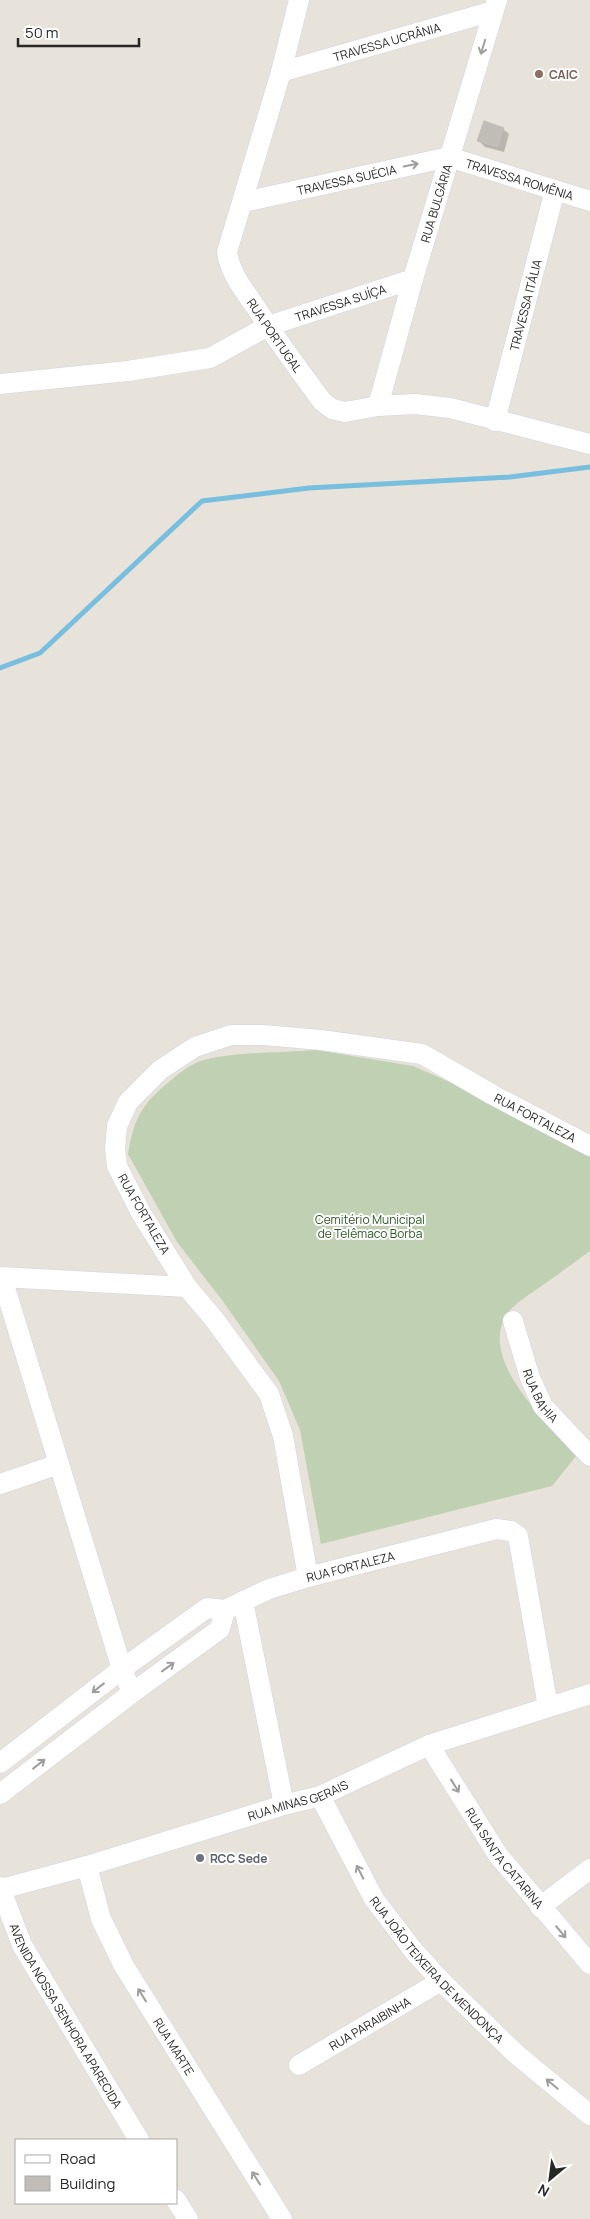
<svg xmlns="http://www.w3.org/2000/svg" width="590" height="2219" viewBox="0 0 590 2219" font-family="Manrope,sans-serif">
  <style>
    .cemetery { fill: #c0d0b3 }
    .shadow { fill: #0003 }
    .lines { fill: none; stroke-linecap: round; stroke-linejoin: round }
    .stream { stroke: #78bedf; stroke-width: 5 }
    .building { fill: #c0bcb7; stroke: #c3beb4 }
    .minor-casing { stroke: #d0d2de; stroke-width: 21 }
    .minor { stroke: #fff; stroke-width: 20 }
    .oneway { stroke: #9e9e9e }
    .education-dot { fill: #8d6e63; stroke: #fff; stroke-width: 2 }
    .worship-dot { fill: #6b7280; stroke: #fff; stroke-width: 2 }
    .labels { text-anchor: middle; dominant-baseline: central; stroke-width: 4; stroke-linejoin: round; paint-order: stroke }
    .street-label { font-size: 12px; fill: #272727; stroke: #fff }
    .education-label { font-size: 12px; font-weight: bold; fill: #785e54; stroke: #fff; text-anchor: start }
    .park-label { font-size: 12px; fill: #2a5a21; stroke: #fff }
    .worship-label { font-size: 12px; font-weight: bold; fill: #5b616d; stroke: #fff; text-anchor: start }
  </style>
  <rect width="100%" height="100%" fill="#e8e3da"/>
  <path class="cemetery" d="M316,1050L413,1066L493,1101L590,1151V1251C572,1264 555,1277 537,1289C529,1295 519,1301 512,1308C470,1353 547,1423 577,1455L552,1486L321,1544L300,1430L279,1381L222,1300L177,1242L128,1154C134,1118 142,1104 170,1081C178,1074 188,1066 198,1062C228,1051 283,1053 316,1050Z"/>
  <path class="shadow" d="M503,129L509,134L504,152L485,147L479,141Z"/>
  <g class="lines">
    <path class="stream" d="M0,668L40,653L202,501L309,488L510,477L590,467"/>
  </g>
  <path class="building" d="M484,121L504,128L498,147L477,141Z"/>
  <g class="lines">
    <defs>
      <g id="minor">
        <path id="s1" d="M299,0L281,72L227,252C230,273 243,289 255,306C276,339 299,370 322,401L332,409L345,412L378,406L415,404L450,408L590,444"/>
        <path id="s2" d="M281,72L493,11"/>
        <path id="s3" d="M244,202L449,157L590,201"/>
        <path id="s4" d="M0,384L128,371L210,358L268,326L413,279"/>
        <path id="s5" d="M378,406L413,279L497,0"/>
        <path id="s6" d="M495,421L555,190"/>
        <path d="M0,1277L187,1287"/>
        <path d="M2,1278L122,1669L132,1693"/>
        <path id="s7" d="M513,1321L530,1378L543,1406L590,1456"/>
        <path d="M0,1484L59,1464"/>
        <path id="s8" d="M308,1577L283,1436L269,1394L214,1319L187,1287L141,1213L117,1166L115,1149L117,1126L128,1102L160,1070L195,1047L231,1035H263L321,1040L422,1054L493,1095L590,1146"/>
        <path d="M243,1601L284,1805"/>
        <path id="s9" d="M429,1745L498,1855L590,1964"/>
        <path id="s10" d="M0,1763L122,1669L207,1608L225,1610L269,1589L308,1577L496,1529L511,1531L518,1536L548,1707"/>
        <path d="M0,1794L132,1693L220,1629L225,1610"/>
        <path id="s11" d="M320,1796L374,1899L413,1950L441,1981L516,2054L590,2115"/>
        <path id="s12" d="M87,1866L101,1919L124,1966L282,2219"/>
        <path id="s13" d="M0,1887L22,1945L139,2140"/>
        <path id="s14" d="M1,1889L87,1866L284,1805L320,1796L429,1745L590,1694"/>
        <path d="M540,1907L590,1869"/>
        <path id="s15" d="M299,2065L441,1981"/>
        <path d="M176,2200L188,2219"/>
      </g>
    </defs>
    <use href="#minor" class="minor-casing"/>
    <use href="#minor" class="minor"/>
  </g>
  <defs><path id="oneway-shaft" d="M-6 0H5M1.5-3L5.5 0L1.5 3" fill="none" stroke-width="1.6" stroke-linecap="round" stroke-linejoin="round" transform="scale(1.25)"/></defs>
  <g class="oneway">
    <use href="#oneway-shaft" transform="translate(483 47) rotate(107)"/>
    <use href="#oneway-shaft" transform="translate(411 165) rotate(-12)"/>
    <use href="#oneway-shaft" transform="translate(168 1667) rotate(-36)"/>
    <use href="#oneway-shaft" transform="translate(98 1688) rotate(142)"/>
    <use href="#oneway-shaft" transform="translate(39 1764) rotate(-38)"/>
    <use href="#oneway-shaft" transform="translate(455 1786) rotate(58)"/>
    <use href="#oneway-shaft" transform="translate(360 1872) rotate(-117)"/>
    <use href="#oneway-shaft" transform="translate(561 1932) rotate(50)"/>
    <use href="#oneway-shaft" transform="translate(142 1995) rotate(-122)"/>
    <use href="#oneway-shaft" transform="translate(552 2084) rotate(-140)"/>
    <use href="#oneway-shaft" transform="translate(256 2178) rotate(-122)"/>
  </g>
  <circle class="education-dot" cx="539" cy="74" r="5"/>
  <circle class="worship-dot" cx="200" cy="1858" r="5"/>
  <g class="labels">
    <g class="street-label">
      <text stroke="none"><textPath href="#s2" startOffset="110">TRAVESSA UCRÂNIA</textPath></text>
      <text stroke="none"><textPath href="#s3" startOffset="105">TRAVESSA SUÉCIA</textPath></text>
      <text stroke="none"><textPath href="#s3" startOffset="284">TRAVESSA ROMÊNIA</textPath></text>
      <text stroke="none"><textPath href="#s5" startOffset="211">RUA BULGÁRIA</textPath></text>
      <text stroke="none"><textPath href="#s4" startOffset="354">TRAVESSA SUÍÇA</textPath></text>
      <text stroke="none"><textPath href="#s6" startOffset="120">TRAVESSA ITÁLIA</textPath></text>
      <text stroke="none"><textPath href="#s1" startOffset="359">RUA PORTUGAL</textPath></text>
      <text stroke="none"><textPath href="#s8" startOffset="976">RUA FORTALEZA</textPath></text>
      <text transform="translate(144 1214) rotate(60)">RUA FORTALEZA</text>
      <text stroke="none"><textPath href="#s7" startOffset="80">RUA BAHIA</textPath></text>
      <text stroke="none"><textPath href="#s10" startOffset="410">RUA FORTALEZA</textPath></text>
      <text stroke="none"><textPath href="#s14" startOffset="310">RUA MINAS GERAIS</textPath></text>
      <text stroke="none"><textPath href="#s9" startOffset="136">RUA SANTA CATARINA</textPath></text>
      <text stroke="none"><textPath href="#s11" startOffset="211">RUA JOÃO TEIXEIRA DE MENDONÇA</textPath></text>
      <text stroke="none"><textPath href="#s13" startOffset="145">AVENIDA NOSSA SENHORA APARECIDA</textPath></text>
      <text stroke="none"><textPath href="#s15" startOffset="82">RUA PARAIBINHA</textPath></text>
      <text stroke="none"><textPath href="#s12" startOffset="202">RUA MARTE</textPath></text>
    </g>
    <g class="education-label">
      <text x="549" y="74">CAIC</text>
    </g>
    <g class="park-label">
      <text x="370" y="1219">Cemitério Municipal<tspan x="370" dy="14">de Telêmaco Borba</tspan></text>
    </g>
    <g class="worship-label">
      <text x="210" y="1858">RCC Sede</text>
    </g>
  </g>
  <rect x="15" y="2139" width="162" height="65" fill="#ffffff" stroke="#a9a9a9"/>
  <rect x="25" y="2155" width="25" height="8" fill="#ffffff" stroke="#a9a9a9"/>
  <text x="60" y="2164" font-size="15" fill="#272727">Road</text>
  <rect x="25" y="2176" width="25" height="15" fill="#c0bcb7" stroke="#a9a9a9"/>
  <text x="60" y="2189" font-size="15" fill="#272727">Building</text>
  <g transform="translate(550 2179) rotate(209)" stroke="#ffffff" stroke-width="4" paint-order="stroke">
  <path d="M0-4L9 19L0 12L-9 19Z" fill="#272727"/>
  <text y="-8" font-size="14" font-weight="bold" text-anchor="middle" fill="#272727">N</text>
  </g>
  <path d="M18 38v8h121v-8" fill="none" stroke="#272727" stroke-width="2.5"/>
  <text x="25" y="38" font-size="15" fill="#272727" stroke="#ffffff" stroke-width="4" paint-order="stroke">50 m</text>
</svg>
